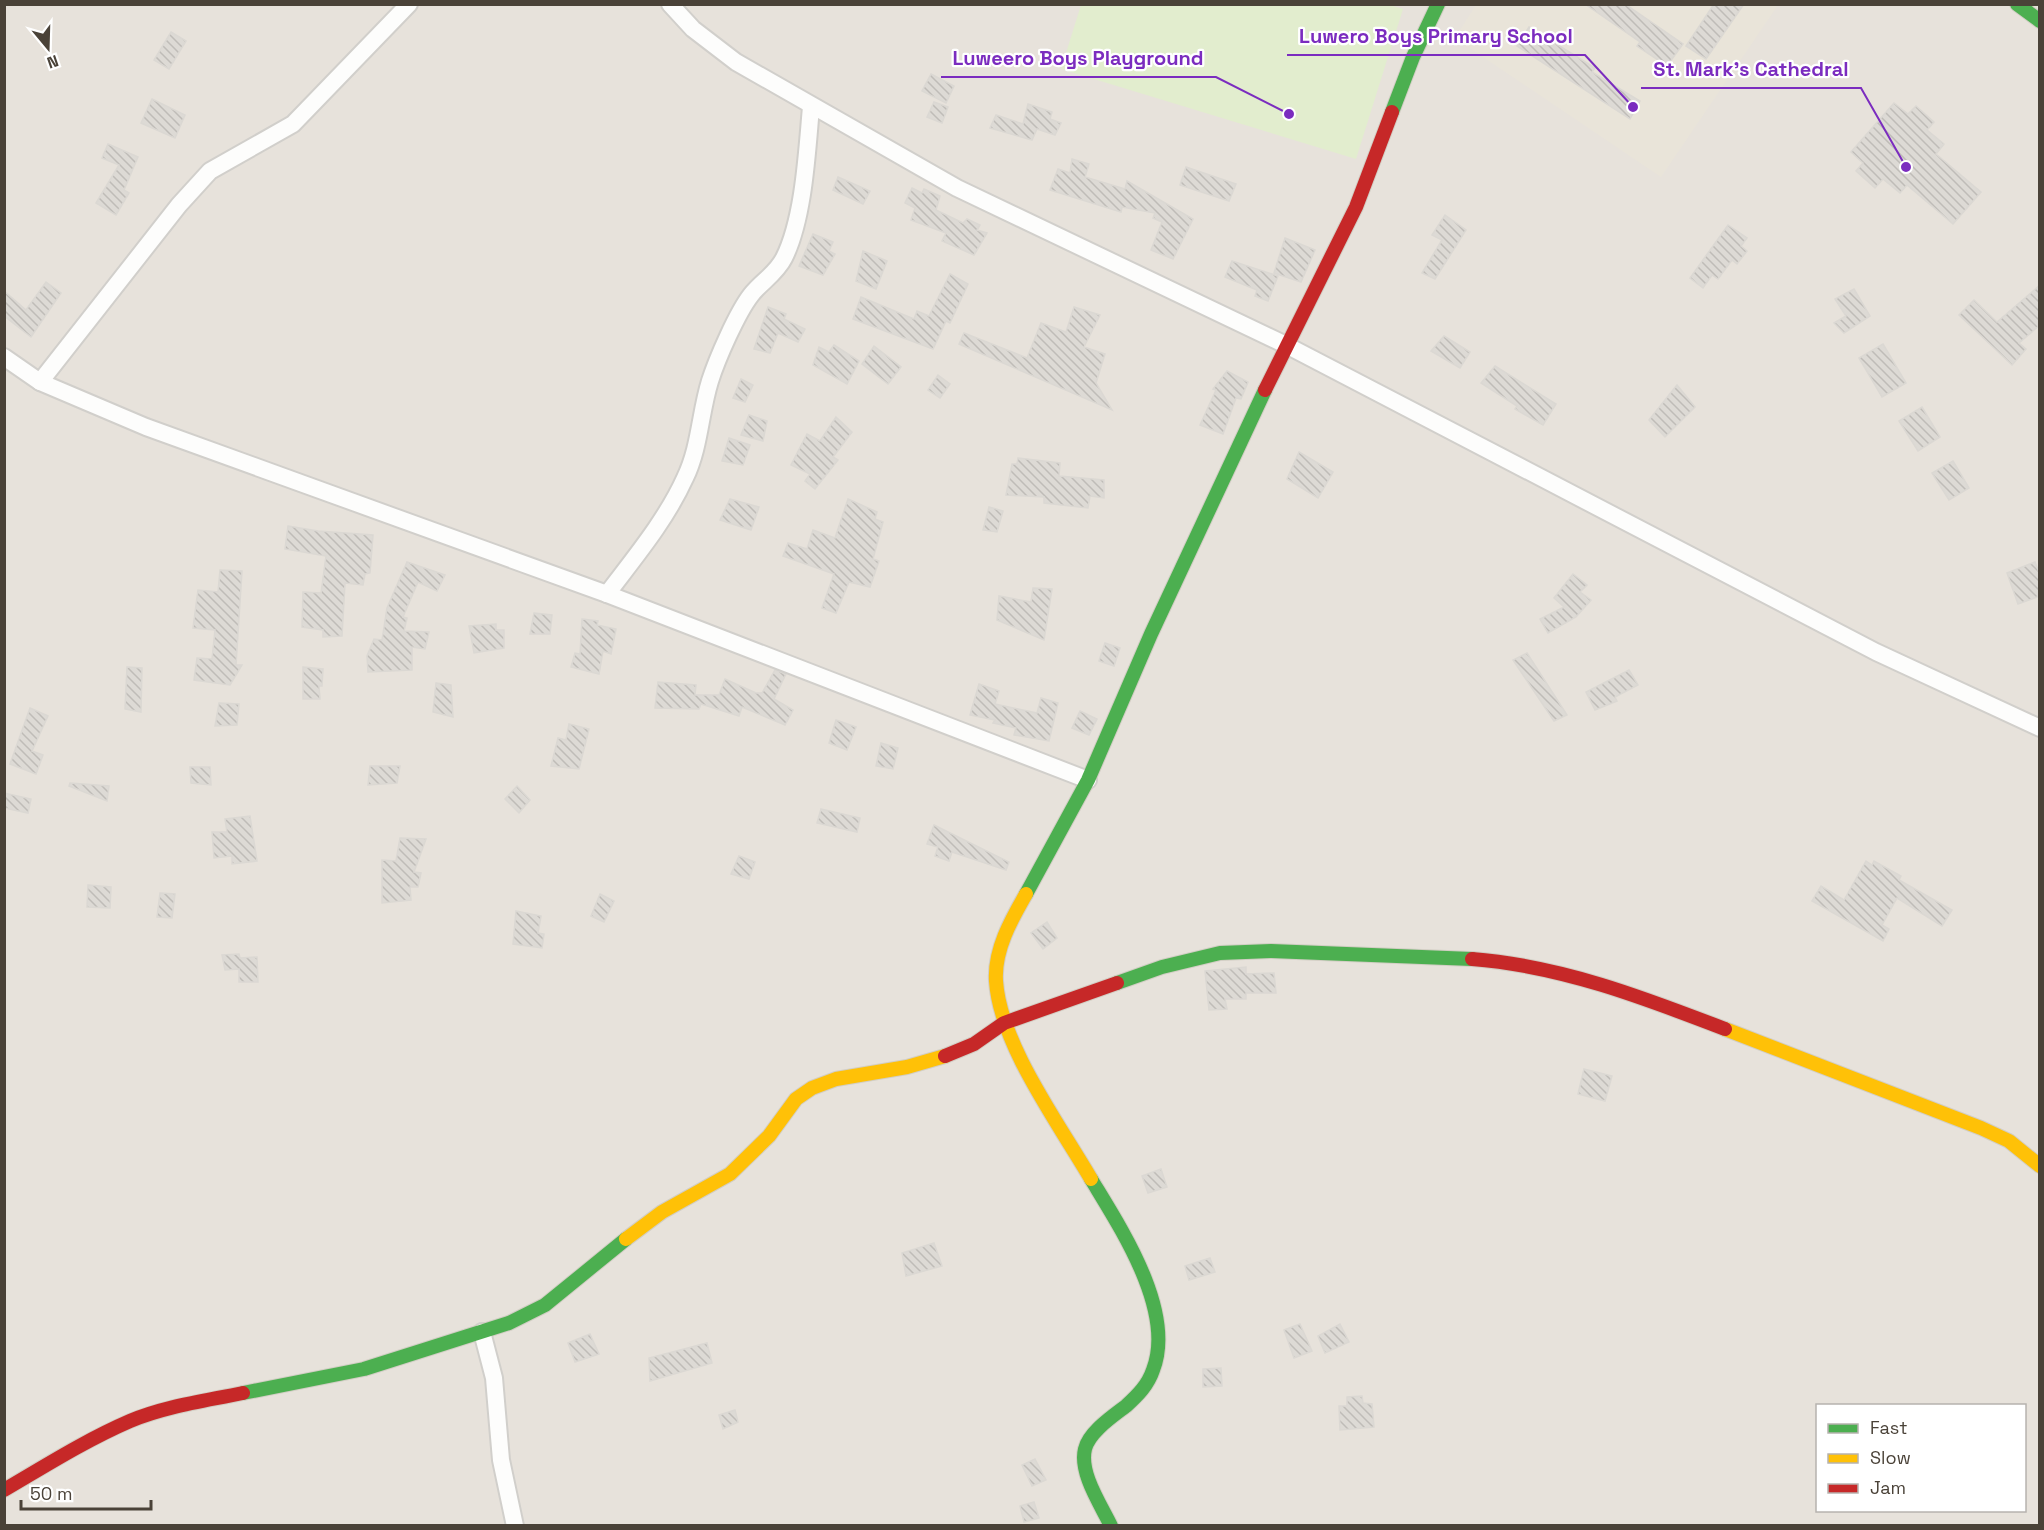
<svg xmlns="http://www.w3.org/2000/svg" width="2044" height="1530" viewBox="0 0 2044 1530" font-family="'Space Grotesk',sans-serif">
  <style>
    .residential { fill: #e7e2db; fill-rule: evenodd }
    .education { fill: #e9e4d9 }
    .park { fill: #e2edce }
    .building { fill: url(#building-back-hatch); stroke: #dbd8d3; stroke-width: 1.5 }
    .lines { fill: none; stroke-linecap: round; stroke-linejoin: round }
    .street-casing { stroke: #d1cfcb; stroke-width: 20 }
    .fast-casing { stroke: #d2cec4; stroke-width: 16 }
    .slow-casing { stroke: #d2cec4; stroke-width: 16 }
    .jam-casing { stroke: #d2cec4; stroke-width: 16 }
    .street { stroke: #fdfdfc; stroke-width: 16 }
    .fast { stroke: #4caf50; stroke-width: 14 }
    .slow { stroke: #ffc107; stroke-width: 14 }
    .jam { stroke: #c62828; stroke-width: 14 }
    .leader { fill: none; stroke: #7b2cbf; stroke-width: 2 }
    .callout-dot { fill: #7b2cbf; stroke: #fff; stroke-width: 2 }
    .callout-label { font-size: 20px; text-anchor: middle; font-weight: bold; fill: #7b2cbf; stroke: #fff; stroke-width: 4.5; stroke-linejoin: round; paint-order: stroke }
  </style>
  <defs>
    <pattern id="building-back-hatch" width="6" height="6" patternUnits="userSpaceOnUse" patternTransform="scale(1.5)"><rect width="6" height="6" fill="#dddad5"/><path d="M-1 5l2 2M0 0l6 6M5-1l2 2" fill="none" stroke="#bfbcb8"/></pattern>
  </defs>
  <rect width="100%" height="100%" fill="#f3f1ed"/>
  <path class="residential" d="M5,5H2039V1525L5,1526ZM1818,1406H2024V1510H1818Z"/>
  <path class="education" d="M1476,5H1778L1661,177L1455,38Z"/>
  <path class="park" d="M1387,4L1403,9L1356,159L1061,69L1081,5Z"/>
  <g class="building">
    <path d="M1585,4H1625L1683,44L1667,66L1637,46L1640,42Z"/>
    <path d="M1714,4H1744L1706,59L1686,46Z"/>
    <path d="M1529,27L1595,68L1592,72L1640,101L1630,119L1517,46Z"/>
    <path d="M171,32L186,41L169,69L154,60Z"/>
    <path d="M931,74L954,86L946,103L922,91Z"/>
    <path d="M152,99L185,115L175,138L141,123Z"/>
    <path d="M934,102L948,107L942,123L927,117Z"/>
    <path d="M1894,103L1908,114L1916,106L1934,122L1927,130L1944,144L1936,154L1981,192L1953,224L1907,185L1900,193L1883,179L1875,188L1856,171L1863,163L1851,152Z"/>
    <path d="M1028,104L1052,112L1050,119L1061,123L1055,135L1037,129L1032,140L990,128L996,115L1023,124Z"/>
    <path d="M108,144L138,157L124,190L129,193L116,215L96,203L119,165L102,158Z"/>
    <path d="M1072,159L1089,164L1085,177L1125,189L1127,181L1193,219L1173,259L1151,250L1162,222L1153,218L1155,213L1122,207L1121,212L1050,190L1058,169L1070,173Z"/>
    <path d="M1186,167L1236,184L1229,201L1180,185Z"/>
    <path d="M838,177L870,191L863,204L833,190Z"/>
    <path d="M912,188L922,193L924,189L940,196L936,210L963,223L967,219L980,225L977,230L987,233L974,255L942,241L946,233L911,220L915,208L905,203Z"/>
    <path d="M1445,215L1466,230L1435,279L1422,273L1442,240L1432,235Z"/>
    <path d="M1728,225L1747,238L1741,246L1747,251L1737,264L1732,260L1718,279L1712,275L1703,288L1690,278Z"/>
    <path d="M813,234L833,242L829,251L835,254L823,275L799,266Z"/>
    <path d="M1285,238L1315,250L1301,282L1274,273Z"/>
    <path d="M863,251L887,261L876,289L856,281Z"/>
    <path d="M1232,261L1278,276L1268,301L1255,296L1257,290L1225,277Z"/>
    <path d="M950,274L968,284L950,323L946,321L933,349L853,319L861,297L914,319L917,311L929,316Z"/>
    <path d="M46,282L61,293L31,337L4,316V291L26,310Z"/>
    <path d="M2040,285V325L2019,343L2026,349L2012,365L1959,315L1974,300L1997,322Z"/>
    <path d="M1854,289L1870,316L1844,333L1834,323L1846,316L1835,299Z"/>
    <path d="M768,307L786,314L784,319L805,329L798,342L778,333L770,353L754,349Z"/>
    <path d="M1074,307L1100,315L1084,347L1105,354L1096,383L1112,410L959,344L964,333L1027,358L1041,323L1066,332Z"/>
    <path d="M1444,336L1470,352L1460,368L1431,351Z"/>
    <path d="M1883,344L1906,383L1882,397L1859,358Z"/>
    <path d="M834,345L859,361L847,384L813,365L819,347L829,352Z"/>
    <path d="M874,346L901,367L888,384L862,364Z"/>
    <path d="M1495,366L1556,404L1543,425L1515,409L1517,406L1481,383Z"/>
    <path d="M1227,371L1248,382L1241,399L1236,398L1223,434L1200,425L1216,390L1213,389Z"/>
    <path d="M938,375L950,384L940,398L928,390Z"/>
    <path d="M741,379L753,385L745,402L733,398Z"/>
    <path d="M1677,385L1695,407L1665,437L1649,420Z"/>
    <path d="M1922,407L1940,437L1918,451L1899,421Z"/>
    <path d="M749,415L767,421L763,441L741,435Z"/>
    <path d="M836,417L852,432L833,457L838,460L815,489L805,481L810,474L791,465L807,434L820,441Z"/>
    <path d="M729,438L750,445L743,465L722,461Z"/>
    <path d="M1299,452L1333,472L1318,498L1287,479Z"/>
    <path d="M1018,458L1060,463L1059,476L1104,480V498L1090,496L1088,508L1044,503V497L1006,495L1012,464H1017Z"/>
    <path d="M1953,461L1969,488L1949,500L1932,473Z"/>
    <path d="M730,499L759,507L751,530L720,520Z"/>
    <path d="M848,499L877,512L875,519L883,522L873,559L879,561L870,587L849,582L836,613L822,608L834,574L783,556L788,543L807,549L813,530L835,538Z"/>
    <path d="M989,507L1003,511L997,532L983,530Z"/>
    <path d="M288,526L318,531L373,535L370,573L365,574L363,585L345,583L342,636L323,637V630L302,627L303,592L321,593L326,556L285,549Z"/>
    <path d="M407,562L445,575L437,591L418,582L403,617L407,618L404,631L429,632L425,649L412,647V670L368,672L367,656L374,639L382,640L387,608Z"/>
    <path d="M2035,562L2040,575V596L2018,604L2007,573Z"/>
    <path d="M220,570L242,571L236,665H242L230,685L194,680L197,658L212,659L215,630L193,628L198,590L218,592Z"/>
    <path d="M1573,574L1587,585L1580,592L1591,600L1576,617L1548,633L1540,619L1564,607L1554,598Z"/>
    <path d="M1033,588L1052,589L1044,640L997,620L999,596L1031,602Z"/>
    <path d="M534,613L552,615L550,634H530Z"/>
    <path d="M582,619L598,621L597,625L616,629L611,654L603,651L599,674L571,667L575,653L580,654Z"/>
    <path d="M496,624V630H504V648L474,653L469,626Z"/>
    <path d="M1105,643L1120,648L1114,666L1099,661Z"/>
    <path d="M1527,653L1567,715L1554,721L1513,660Z"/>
    <path d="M127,667L142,668L141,712L125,709Z"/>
    <path d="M303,667L323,669L322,686H319L320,699H303Z"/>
    <path d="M775,670L786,674L774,699L793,710L785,725L742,707L739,716L701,704L699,709L655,708L658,682L696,685L695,695H719L725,679L756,693H762Z"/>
    <path d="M1629,670L1638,685L1615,697L1617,701L1595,710L1586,692Z"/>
    <path d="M436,683L451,685L453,717L433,712Z"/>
    <path d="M979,684L999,691L995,704L1037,713L1041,698L1058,703L1049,741L1014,735L1016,728L993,723L995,720L970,715Z"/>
    <path d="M219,703L239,704L237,725L215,726Z"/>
    <path d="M30,708L48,716L32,751L43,755L36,774L10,764Z"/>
    <path d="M1080,711L1097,719L1089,735L1072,728Z"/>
    <path d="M836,720L856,727L847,750L829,743Z"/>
    <path d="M569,724L589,729L579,769L551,766L558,738L566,740Z"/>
    <path d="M881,743L898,748L893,769L876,766Z"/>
    <path d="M370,766H400L397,783L368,785Z"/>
    <path d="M190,767H210L211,785L191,783Z"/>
    <path d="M70,783L109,786L107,801L69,786Z"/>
    <path d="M517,786L530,800L519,813L505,799Z"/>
    <path d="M4,793L31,799L28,813L4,808Z"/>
    <path d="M821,809L860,818L857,832L817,823Z"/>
    <path d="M250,816L257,861L232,864V856L214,858L212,832H227L225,819Z"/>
    <path d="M934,825L1009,862L1006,870L952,852L949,861L935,856L938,847L927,844Z"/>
    <path d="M400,838L426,839L414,872L421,873L418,887H410L411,900L382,903V860L396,861Z"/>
    <path d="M739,856L755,862L749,879L731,874Z"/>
    <path d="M1866,861L1872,865L1874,861L1901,876L1899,880L1952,910L1942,926L1897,898L1882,925L1889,929L1883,941L1812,901L1821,886L1844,900Z"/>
    <path d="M88,885L111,887L110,908L87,907Z"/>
    <path d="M160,893L175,894L172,918L157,917Z"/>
    <path d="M600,894L614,901L604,922L591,916Z"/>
    <path d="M516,911L541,916L538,933L544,934L542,948L513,944Z"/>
    <path d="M1047,922L1057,938L1043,949L1031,933Z"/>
    <path d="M239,954L240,958L257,957L258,982H239V969L225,970L222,955Z"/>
    <path d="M1246,967V974L1274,973L1276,993H1246V999H1225L1227,1009L1209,1010L1205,971Z"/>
    <path d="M1584,1069L1612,1076L1605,1101L1578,1094Z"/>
    <path d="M1161,1169L1167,1187L1148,1193L1142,1176Z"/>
    <path d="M934,1243L942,1266L906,1276L902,1253Z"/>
    <path d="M1210,1258L1215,1272L1189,1280L1185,1266Z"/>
    <path d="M1300,1324L1312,1351L1294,1358L1284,1330Z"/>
    <path d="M1340,1324L1349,1342L1325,1353L1318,1336Z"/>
    <path d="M590,1334L599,1354L575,1362L568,1343Z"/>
    <path d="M707,1343L712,1363L650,1381L649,1358Z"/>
    <path d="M1221,1368L1222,1386L1203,1387V1369Z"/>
    <path d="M1362,1396L1363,1403L1372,1404L1374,1427L1340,1430L1339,1406H1347V1397Z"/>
    <path d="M735,1410L738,1422L723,1429L719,1415Z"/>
    <path d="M1035,1459L1046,1480L1032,1486L1022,1465Z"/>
    <path d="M1034,1502L1039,1518L1024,1522L1020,1506Z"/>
  </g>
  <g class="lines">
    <defs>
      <g id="street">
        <path d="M670,4L693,29L736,62L957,188L1286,345L1876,652L2040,728"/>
        <path d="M4,357L40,382L146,427L607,594L1088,780"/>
        <path d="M40,382L179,205L210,171L293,124L409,4"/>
        <path d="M607,594C635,557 666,520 685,478C700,447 700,413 710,381C717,359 737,313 751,295C761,282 776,274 784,258C804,218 807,151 811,107"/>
        <path d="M482,1332L494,1378L501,1460L515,1526"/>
      </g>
      <g id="fast">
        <path d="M2017,4L2040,21"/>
        <path d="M1392,112L1413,57L1438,4"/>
        <path d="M1026,894L1088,780L1151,634L1265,390"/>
        <path d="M1117,983L1162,967L1220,953L1271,951L1472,959"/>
        <path d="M1091,1179C1120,1227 1176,1311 1153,1370C1148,1385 1138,1395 1126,1406C1113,1416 1089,1432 1085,1449C1079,1473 1101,1505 1111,1526"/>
        <path d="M243,1393L364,1369L509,1323L545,1305L626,1239"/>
      </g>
      <g id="slow">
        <path d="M1026,894C1011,920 994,950 996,981C1000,1044 1059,1124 1091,1179"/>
        <path d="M1725,1029L1981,1128L2009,1141L2040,1166"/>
        <path d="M626,1239L662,1212L730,1174L769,1136L796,1099L812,1088L836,1079L907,1067L945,1056"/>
      </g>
      <g id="jam">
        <path d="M1265,390L1356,207L1392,112"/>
        <path d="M1472,959C1561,966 1642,997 1725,1029"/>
        <path d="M945,1056L974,1044L1004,1023L1117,983"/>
        <path d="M4,1490C45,1466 86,1440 130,1421C166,1406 205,1401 243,1393"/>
      </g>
    </defs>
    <use href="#street" class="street-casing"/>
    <use href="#fast" class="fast-casing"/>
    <use href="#slow" class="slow-casing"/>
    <use href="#jam" class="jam-casing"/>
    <use href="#street" class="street"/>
    <use href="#fast" class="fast"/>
    <use href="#slow" class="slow"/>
    <use href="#jam" class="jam"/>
  </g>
  <path class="leader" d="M1633 107L1585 55H1287M1289 114L1216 77H941M1906 167L1861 88H1641"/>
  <g class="callout-dot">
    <circle cx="1633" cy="107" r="6"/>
    <circle cx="1289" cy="114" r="6"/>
    <circle cx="1906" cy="167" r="6"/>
  </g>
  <g class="callout-label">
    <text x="1436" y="43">Luwero Boys Primary School</text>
    <text x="1078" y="65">Luweero Boys Playground</text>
    <text x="1751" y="76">St. Mark's Cathedral</text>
  </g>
  <rect width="2044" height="1530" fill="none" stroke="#4a4238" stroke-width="12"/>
  <rect x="1816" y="1404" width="210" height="108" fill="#ffffff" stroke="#b7b3af" stroke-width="1.5"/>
  <rect x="1828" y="1424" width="30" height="9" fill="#4caf50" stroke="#b7b3af" stroke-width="1.5"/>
  <text x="1870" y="1434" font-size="18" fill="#4a4238">Fast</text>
  <rect x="1828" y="1454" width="30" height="9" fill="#ffc107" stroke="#b7b3af" stroke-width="1.5"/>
  <text x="1870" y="1464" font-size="18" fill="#4a4238">Slow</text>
  <rect x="1828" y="1484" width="30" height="9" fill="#c62828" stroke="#b7b3af" stroke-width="1.5"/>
  <text x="1870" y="1494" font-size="18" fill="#4a4238">Jam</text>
  <g transform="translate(48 48) rotate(161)" stroke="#ffffff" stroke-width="4.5" paint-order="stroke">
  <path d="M0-4.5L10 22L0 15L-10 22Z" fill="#4a4238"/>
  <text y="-9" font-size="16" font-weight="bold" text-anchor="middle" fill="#4a4238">N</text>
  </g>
  <path d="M21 1500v9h130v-9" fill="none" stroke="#4a4238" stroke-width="3"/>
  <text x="30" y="1500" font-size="18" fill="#4a4238" stroke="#ffffff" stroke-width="4.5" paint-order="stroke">50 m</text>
</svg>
